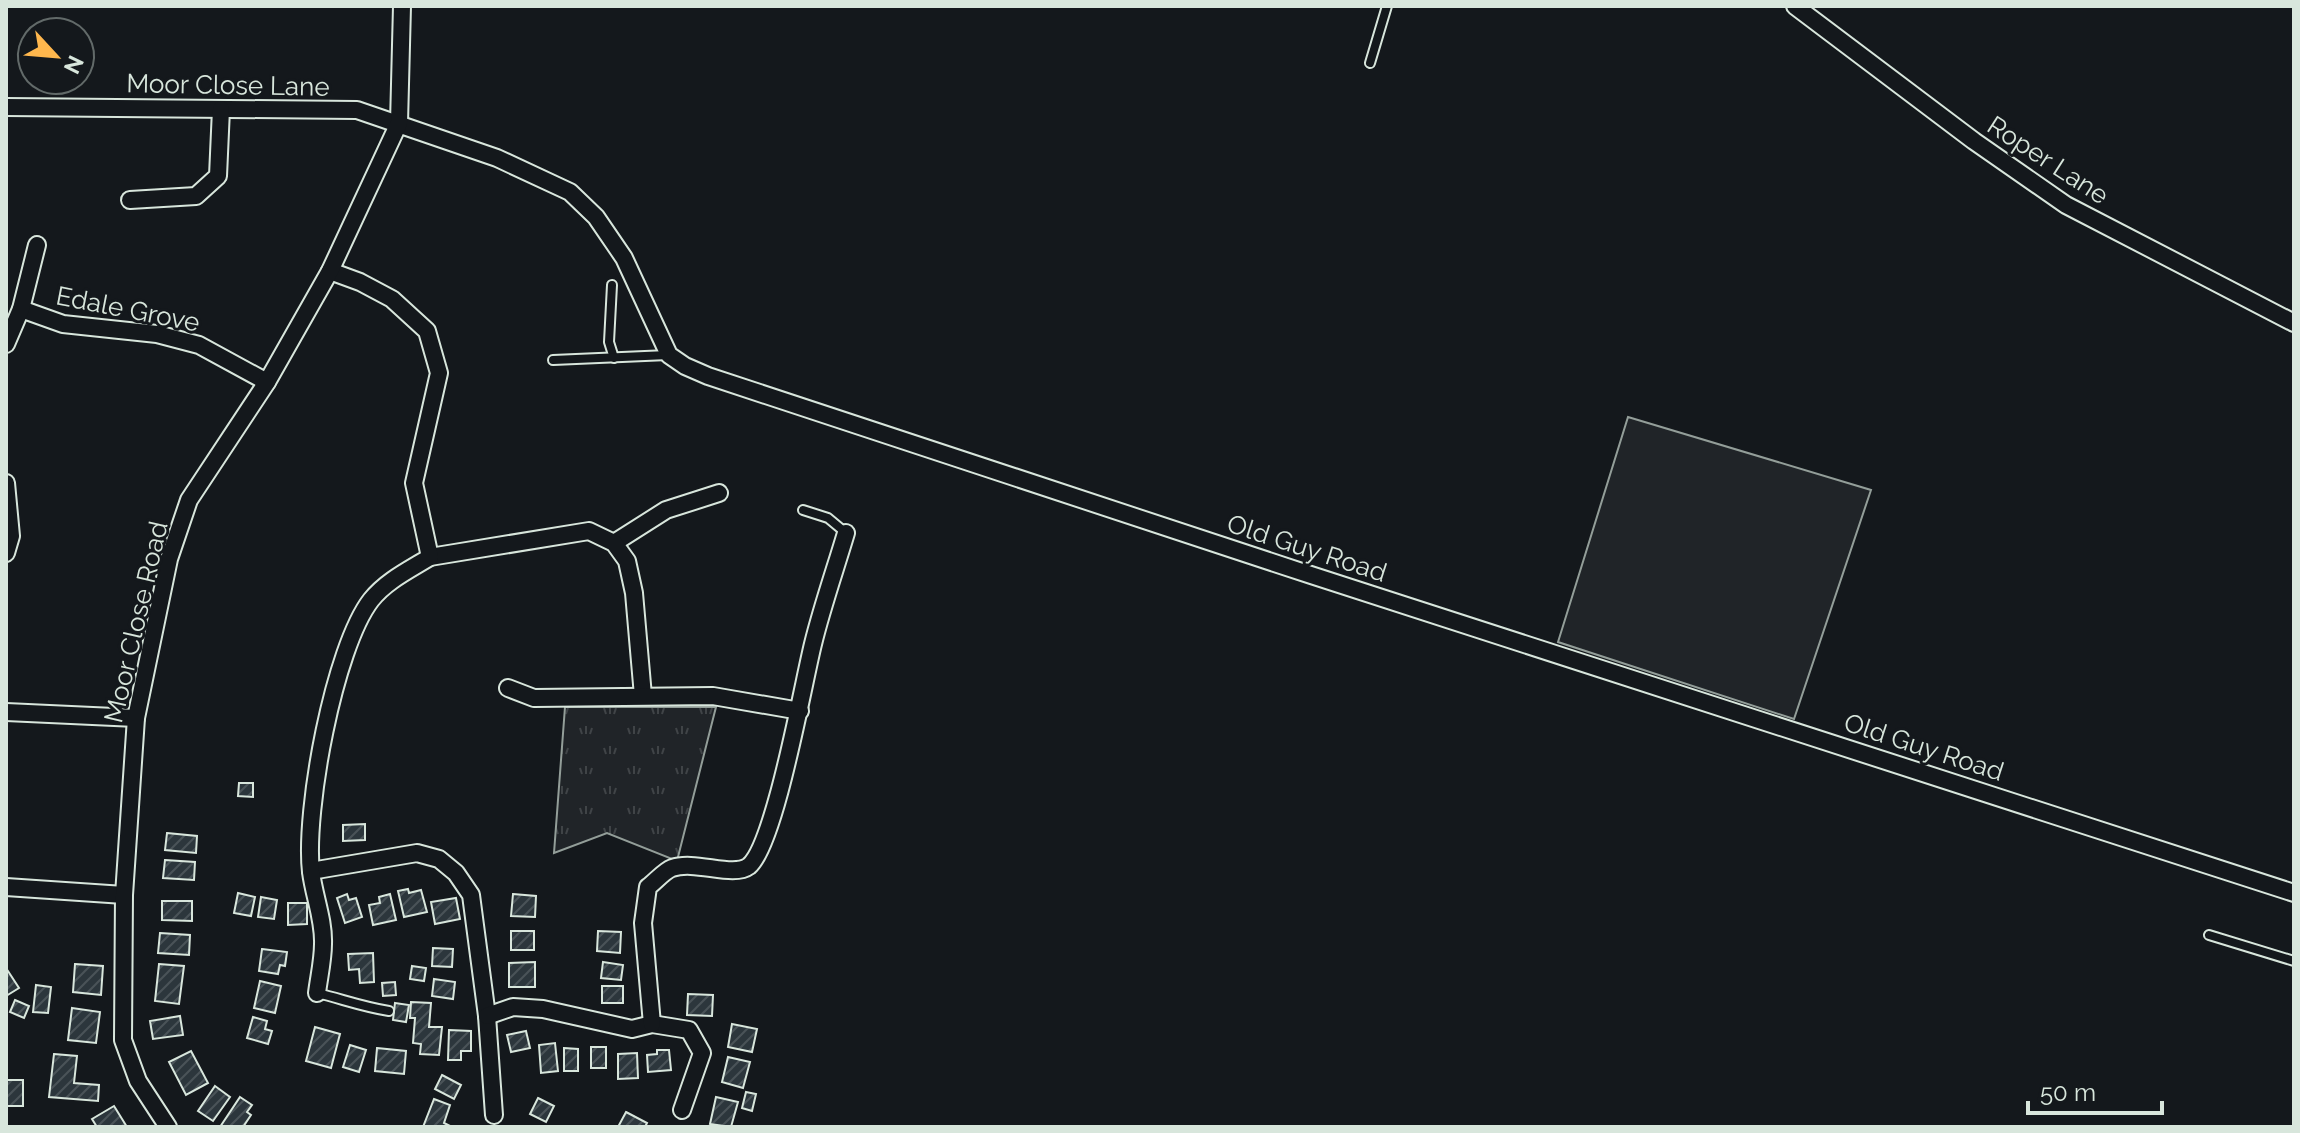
<svg xmlns="http://www.w3.org/2000/svg" width="2300" height="1133" viewBox="0 0 2300 1133" font-family="Raleway,sans-serif">
  <style>
    .green { fill: #202428; stroke: #939e99; stroke-width: 2 }
    .park { fill: url(#park-tufts); stroke: #939e99; stroke-width: 2 }
    .building { fill: url(#building-hatch); stroke: #d8e6dc; stroke-width: 2 }
    .lines { fill: none; stroke-linecap: round; stroke-linejoin: round }
    .lane-casing { stroke: #d8e6dc; stroke-width: 12 }
    .street-casing { stroke: #d8e6dc; stroke-width: 20 }
    .lane { stroke: #14181c; stroke-width: 8 }
    .street { stroke: #14181c; stroke-width: 16 }
    .labels { text-anchor: middle; dominant-baseline: central; stroke-width: 6; stroke-linejoin: round; paint-order: stroke }
    .street-label { font-size: 26px; fill: #d8e6dc; stroke: #14181c }
  </style>
  <defs>
    <pattern id="park-tufts" width="24" height="20" patternUnits="userSpaceOnUse" patternTransform="scale(2)"><rect width="24" height="20" fill="#202428"/><path d="M3 7l-1-3M5 7V3M7 7l1-3M15 17l-1-3M17 17v-4M19 17l1-3" fill="none" stroke="#404447"/></pattern>
    <pattern id="building-hatch" width="6" height="6" patternUnits="userSpaceOnUse" patternTransform="scale(2)"><rect width="6" height="6" fill="#2c363c"/><path d="M-1 1l2-2M0 6l6-6M5 7l2-2" fill="none" stroke="#4a5358"/></pattern>
  </defs>
  <rect width="100%" height="100%" fill="#14181c"/>
  <path class="green" d="M1628,417L1871,490L1794,719L1558,642Z"/>
  <path class="park" d="M565,707H716L677,861L607,833L554,853Z"/>
  <g class="building">
    <path d="M239,783H253V797L238,796Z"/>
    <path d="M365,824V840L343,841V825Z"/>
    <path d="M167,833L197,836L196,853L165,850Z"/>
    <path d="M165,860L195,862L194,880L163,878Z"/>
    <path d="M408,889L409,893L421,890L427,912L404,917L398,891Z"/>
    <path d="M238,893L255,897L251,916L234,913Z"/>
    <path d="M347,894L349,900L356,898L362,917L345,923L337,898Z"/>
    <path d="M390,894L396,920L373,925L369,905L380,903L379,897Z"/>
    <path d="M513,894L536,896L535,917L511,916Z"/>
    <path d="M261,897L277,900L274,919L258,917Z"/>
    <path d="M456,898L460,919L435,924L431,902Z"/>
    <path d="M162,901H192V921L162,920Z"/>
    <path d="M288,903H307V924L288,925Z"/>
    <rect x="511" y="931" width="23" height="19"/>
    <path d="M598,931L621,932L620,953L597,951Z"/>
    <path d="M160,933L190,935L189,955L158,953Z"/>
    <path d="M433,948L453,949L452,967L432,966Z"/>
    <path d="M262,949L287,952L285,966L280,965L278,974L259,971Z"/>
    <path d="M373,953L374,982L360,983L359,969L349,970L348,954Z"/>
    <path d="M535,962V987H509V963Z"/>
    <path d="M603,962L623,965L621,980L601,978Z"/>
    <path d="M75,964L103,966L101,995L73,992Z"/>
    <path d="M159,964L184,966L179,1004L155,1001Z"/>
    <path d="M412,966L426,968L424,981L410,979Z"/>
    <path d="M6,968L19,988L6,996Z"/>
    <path d="M434,979L455,982L453,999L432,996Z"/>
    <path d="M260,981L281,986L275,1013L254,1008Z"/>
    <path d="M395,982L396,995L383,996L382,983Z"/>
    <path d="M36,985L51,987L48,1013L33,1012Z"/>
    <rect x="602" y="986" width="21" height="17"/>
    <path d="M688,994L713,995L712,1016L687,1015Z"/>
    <path d="M15,1000L29,1006L24,1018L10,1012Z"/>
    <path d="M411,1002L431,1003L429,1027H442L439,1055L420,1054L421,1044L413,1043L415,1018H410Z"/>
    <path d="M395,1003L409,1005L406,1022L393,1020Z"/>
    <path d="M72,1008L100,1012L96,1043L68,1040Z"/>
    <path d="M180,1016L183,1035L153,1039L150,1021Z"/>
    <path d="M253,1017L267,1021L265,1029L272,1031L268,1044L247,1038Z"/>
    <path d="M732,1024L757,1029L752,1052L728,1047Z"/>
    <path d="M315,1027L340,1034L331,1068L306,1061Z"/>
    <path d="M449,1030L471,1031V1051H461V1060H448Z"/>
    <path d="M526,1031L530,1048L511,1052L507,1035Z"/>
    <path d="M555,1043L558,1071L541,1073L539,1045Z"/>
    <path d="M350,1045L366,1050L359,1072L343,1067Z"/>
    <rect x="591" y="1047" width="15" height="21"/>
    <path d="M377,1048L406,1051L404,1074L375,1071Z"/>
    <path d="M564,1048L578,1049V1071H564Z"/>
    <path d="M657,1050H669L671,1070L648,1072L647,1055L657,1054Z"/>
    <path d="M191,1051L208,1083L186,1095L169,1062Z"/>
    <path d="M637,1053L638,1078L618,1079V1054Z"/>
    <path d="M54,1054L77,1056L74,1083L99,1085L98,1101L49,1097Z"/>
    <path d="M728,1057L750,1062L743,1088L722,1082Z"/>
    <path d="M442,1075L461,1085L454,1099L435,1089Z"/>
    <rect x="6" y="1080" width="17" height="26"/>
    <path d="M215,1086L230,1097L213,1121L198,1111Z"/>
    <path d="M746,1092L756,1094L752,1111L742,1108Z"/>
    <path d="M240,1097L252,1105L247,1112L251,1115L243,1127H220Z"/>
    <path d="M716,1097L738,1102L731,1127L710,1124Z"/>
    <path d="M538,1098L554,1106L546,1122L530,1114Z"/>
    <path d="M434,1099L450,1105L444,1123L452,1127H423Z"/>
    <path d="M114,1106L127,1127H97L92,1119Z"/>
    <path d="M626,1112L647,1123L645,1127H618Z"/>
  </g>
  <g class="lines">
    <defs>
      <g id="lane">
        <path d="M1370,63L1387,6"/>
        <path d="M612,285L609,342L614,358"/>
        <path d="M553,360L668,355"/>
        <path d="M803,510L828,518L846,533"/>
        <path d="M2209,935L2294,961"/>
        <path d="M317,993C342,999 363,1007 389,1011"/>
      </g>
      <g id="street">
        <path d="M1795,6L1974,141L2066,205L2294,323"/>
        <path d="M6,107L357,110L497,158L570,192L596,217L624,258L669,355L685,366L708,376L1311,575L2294,893"/>
        <path d="M130,200L196,196L218,176L221,109"/>
        <path d="M21,309L63,324L157,334L199,345L267,382"/>
        <path d="M6,344L21,309L37,245"/>
        <path d="M6,483L11,536L6,553"/>
        <path d="M614,543L666,510L719,493"/>
        <path d="M430,557L589,531L614,543L627,561L634,593L643,696"/>
        <path d="M508,688L534,698L713,696L800,711"/>
        <path d="M6,712L136,718"/>
        <path d="M311,871L417,853L439,859L456,873L471,895L487,1016L494,1115"/>
        <path d="M6,887L124,895"/>
        <path d="M317,993C319,977 323,960 323,944C324,920 314,896 311,872C304,811 334,648 371,600C386,581 409,570 430,557L414,483L439,373L427,331L392,299L360,282L330,271"/>
        <path d="M487,1016L513,1007L543,1009L632,1029L652,1024L689,1030L702,1053L682,1110"/>
        <path d="M652,1024L643,923L648,887C655,882 664,871 672,868C696,860 733,878 749,866C775,844 803,684 813,644C822,607 835,570 846,533"/>
        <path d="M168,1127L138,1081L123,1040L124,895L136,718L169,559L189,500L267,382L330,271L399,123L402,6"/>
      </g>
    </defs>
    <use href="#lane" class="lane-casing"/>
    <use href="#street" class="street-casing"/>
    <use href="#lane" class="lane"/>
    <use href="#street" class="street"/>
  </g>
  <g class="labels">
    <g class="street-label">
      <text transform="translate(228 85) rotate(1)">Moor Close Lane</text>
      <text transform="translate(2048 160) rotate(33)">Roper Lane</text>
      <text transform="translate(128 309) rotate(11)">Edale Grove</text>
      <text transform="translate(1307 548) rotate(18)">Old Guy Road</text>
      <text transform="translate(136 622) rotate(-77)">Moor Close Road</text>
      <text transform="translate(1924 747) rotate(18)">Old Guy Road</text>
    </g>
  </g>
  <rect width="2300" height="1133" fill="none" stroke="#d8e6dc" stroke-width="16"/>
  <g transform="translate(56 56) rotate(116)"><circle r="38" fill="#14181c" stroke="#626a69" stroke-width="2"/>
  <path d="M0-6L14 30L0 20L-14 30Z" fill="#ffb74d"/>
  <text y="-12" font-size="22" font-weight="bold" text-anchor="middle" fill="#d8e6dc">N</text>
  </g>
  <path d="M2028 1101v12h134v-12" fill="none" stroke="#d8e6dc" stroke-width="4"/>
  <text x="2040" y="1101" font-size="24" fill="#d8e6dc" stroke="#14181c" stroke-width="6" paint-order="stroke">50 m</text>
</svg>
